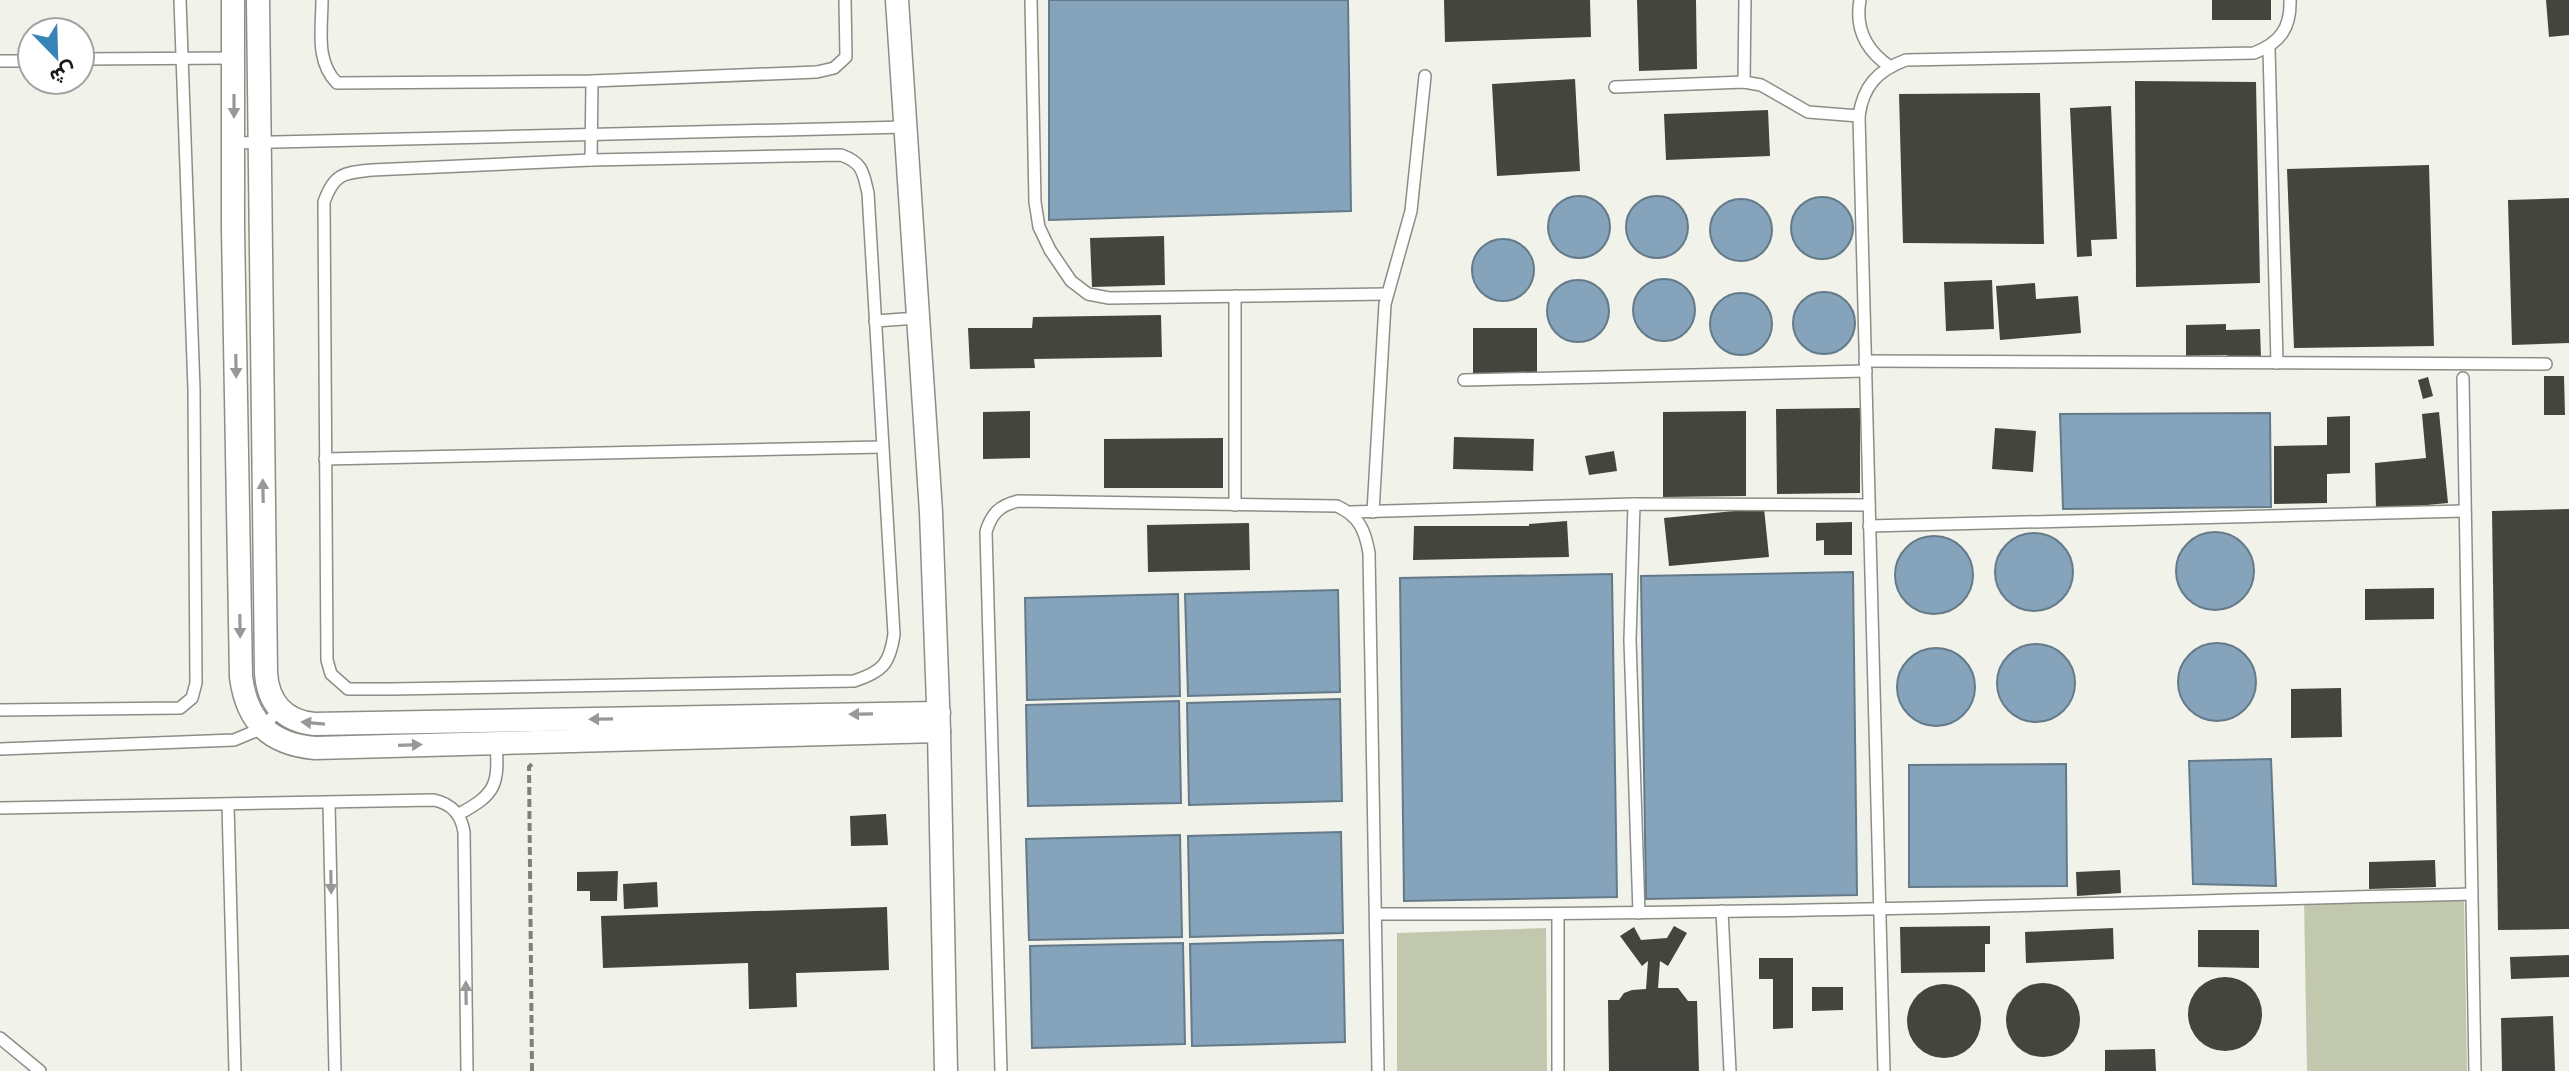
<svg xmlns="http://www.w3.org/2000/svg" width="2569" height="1071" viewBox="0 0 2569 1071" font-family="'Work Sans',Vazirmatn,sans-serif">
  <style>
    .green { fill: #c2c8ad }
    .water { fill: #85a3ba; stroke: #657a89; stroke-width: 2 }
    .building { fill: #44453e }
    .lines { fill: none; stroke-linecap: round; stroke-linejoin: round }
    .lane-casing { stroke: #8c8e86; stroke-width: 14 }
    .street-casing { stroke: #8c8e86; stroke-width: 25 }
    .path { stroke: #7f807a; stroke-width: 4; stroke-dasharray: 8 4; stroke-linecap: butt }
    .lane { stroke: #fff; stroke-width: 11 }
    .street { stroke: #fff; stroke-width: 22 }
    .oneway { fill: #989896 }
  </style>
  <rect width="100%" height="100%" fill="#f1f3ea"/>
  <g class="green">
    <path d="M2464,897L2467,1071H2307L2304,900Z"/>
    <path d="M1546,928L1547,1071H1397V933Z"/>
  </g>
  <g class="water">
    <path d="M1049,0H1348L1351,211L1049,220Z"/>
    <circle cx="1657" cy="227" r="31"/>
    <circle cx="1579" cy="227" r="31"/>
    <circle cx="1822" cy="228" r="31"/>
    <circle cx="1741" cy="230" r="31"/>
    <circle cx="1503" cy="270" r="31"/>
    <circle cx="1664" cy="310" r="31"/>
    <circle cx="1578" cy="311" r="31"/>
    <circle cx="1824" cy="323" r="31"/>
    <circle cx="1741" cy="324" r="31"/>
    <path d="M2270,413L2271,507L2063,509L2060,414Z"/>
    <circle cx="2215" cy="571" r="39"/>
    <circle cx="2034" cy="572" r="39"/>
    <circle cx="1934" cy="575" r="39"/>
    <path d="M1853,572L1857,895L1646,899L1641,576Z"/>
    <path d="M1612,574L1617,897L1404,901L1400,578Z"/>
    <path d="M1338,590L1340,692L1188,696L1185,594Z"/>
    <path d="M1178,594L1180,696L1027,700L1025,598Z"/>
    <circle cx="2217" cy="682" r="39"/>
    <circle cx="2036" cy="683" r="39"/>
    <circle cx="1936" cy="687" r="39"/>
    <path d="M1340,699L1342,801L1189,805L1187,703Z"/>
    <path d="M1179,701L1181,803L1028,806L1026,705Z"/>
    <path d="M2271,759L2276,886L2193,884L2189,761Z"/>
    <path d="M2066,764L2067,886L1909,887V765Z"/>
    <path d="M1341,832L1343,933L1190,937L1188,836Z"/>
    <path d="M1180,835L1182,937L1029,940L1026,839Z"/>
    <path d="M1343,940L1345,1042L1192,1046L1190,944Z"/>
    <path d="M1183,943L1185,1044L1032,1048L1030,946Z"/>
  </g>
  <g class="building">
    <path d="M1444,0H1590L1591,37L1445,42Z"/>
    <path d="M1637,0H1696L1697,69L1639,71Z"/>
    <rect x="2212" y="0" width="59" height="20"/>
    <path d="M2546,0H2569V35L2549,37Z"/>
    <path d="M1575,79L1580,171L1497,176L1492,84Z"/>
    <path d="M2135,81L2256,82L2260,283L2136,287Z"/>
    <path d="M2040,93L2044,244L1903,243L1899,94Z"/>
    <path d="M2111,106L2117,239L2091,240L2092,256L2077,257L2070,108Z"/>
    <path d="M1768,110L1770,156L1666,160L1664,114Z"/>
    <path d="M2429,165L2434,346L2294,348L2287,169Z"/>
    <path d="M2569,198V343L2512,345L2508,200Z"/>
    <path d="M1164,236L1165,285L1092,287L1090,238Z"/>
    <path d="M1992,280L1994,329L1946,331L1944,282Z"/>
    <path d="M2035,283L2036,299L2078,296L2081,333L2000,340L1996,286Z"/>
    <path d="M1161,315L1162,357L1034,359L1035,368L970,369L968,328H1032L1033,317Z"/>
    <path d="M2226,324V330L2260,329L2261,358L2227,359V355L2186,356V325Z"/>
    <path d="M1473,328H1537V376L1473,377Z"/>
    <path d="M2544,376H2564L2565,415H2544Z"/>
    <path d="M2428,377L2433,396L2423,399L2418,380Z"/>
    <path d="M1860,408V493L1777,494L1776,409Z"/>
    <path d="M1030,411V458L983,459V412Z"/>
    <path d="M1746,411V496L1663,497V412Z"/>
    <path d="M2439,412L2448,503L2376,510L2375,463L2426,458L2422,414Z"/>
    <path d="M2350,416V473L2327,474V503L2274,504V446L2327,445V417Z"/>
    <path d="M1995,428L2036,431L2033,472L1992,469Z"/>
    <path d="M1454,437L1534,439L1533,471L1453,469Z"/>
    <path d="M1223,438V488H1104V439Z"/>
    <path d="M1614,451L1617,471L1589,475L1585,456Z"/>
    <path d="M1764,508L1769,557L1669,566L1664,518Z"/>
    <path d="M2569,509V929L2498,930L2492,511Z"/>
    <path d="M1567,521L1569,557L1413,560L1414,526H1529V524Z"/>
    <path d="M1852,522V555H1824V540L1816,541V523Z"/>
    <path d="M1249,523L1250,570L1148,572L1147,525Z"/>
    <path d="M2434,588V619L2365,620V589Z"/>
    <path d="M2341,688L2342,737L2291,738V689Z"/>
    <path d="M886,814L888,845L851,846L850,816Z"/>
    <path d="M2435,860L2436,887L2369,889V862Z"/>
    <path d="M2120,870L2121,893L2077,896L2076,872Z"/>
    <path d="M618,871L617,901H590V891H577V872Z"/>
    <path d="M657,882L658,907L624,909L623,884Z"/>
    <path d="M887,907L889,970L796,973L797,1007L749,1009L748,963L603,968L601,916Z"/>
    <path d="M1674,926L1687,933L1668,966L1660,961L1658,988H1678L1688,1001H1697L1699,1071H1609L1608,1000H1619L1624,993L1632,990L1646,989L1648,961L1642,966L1620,936L1634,927L1641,940L1667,938Z"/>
    <path d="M1990,926V944H1985V972L1901,973L1900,927Z"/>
    <path d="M2113,928L2114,959L2026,963L2025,932Z"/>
    <path d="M2198,930H2259V968L2198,967Z"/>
    <path d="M2569,955V977L2511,979L2510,957Z"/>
    <path d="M1759,958H1793V1028L1773,1029V979H1759Z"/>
    <circle cx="2225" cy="1014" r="37"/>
    <circle cx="2043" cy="1020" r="37"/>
    <circle cx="1944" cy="1021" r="37"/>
    <path d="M1812,987H1843V1010L1812,1011Z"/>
    <path d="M2553,1016L2555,1071H2502L2501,1018Z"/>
    <path d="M2155,1049L2156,1071H2105V1050Z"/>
  </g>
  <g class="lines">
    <defs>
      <g id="lane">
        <path d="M322,0C322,29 315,61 337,83L592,81L817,72L834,68L846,57L845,0"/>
        <path d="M1031,0L1035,202L1039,227L1050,250L1071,281L1088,294L1109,298L1386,294"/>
        <path d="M1860,0C1855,28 1866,50 1889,66"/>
        <path d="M2269,48L2277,363"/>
        <path d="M80,59L234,58"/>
        <path d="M0,61H32"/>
        <path d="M1744,82L1745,0"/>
        <path d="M1615,87L1744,82L1761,85L1808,112L1859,116"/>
        <path d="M234,143L905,127"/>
        <path d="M841,155C863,163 863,172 868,193L894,634C890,664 882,672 854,681L392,689H348L331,674L327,660L324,202C334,173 344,173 372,170L591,160Z"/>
        <path d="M591,160L592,81"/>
        <path d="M875,321L918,318"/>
        <path d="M1865,361L2546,364"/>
        <path d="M2463,378L2475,1071"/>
        <path d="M1464,380L1866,371"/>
        <path d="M325,459L882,447"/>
        <path d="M1634,504L1630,640L1639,913"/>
        <path d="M1235,505V296"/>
        <path d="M1351,512L1634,504L1869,505"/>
        <path d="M1373,512L1385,304L1411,211L1425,76"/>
        <path d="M1869,526L2464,511"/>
        <path d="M0,710L180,708L192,698L196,683L194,389L180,0"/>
        <path d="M0,749L234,740L263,728L279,709"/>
        <path d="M329,804L335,1071"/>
        <path d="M228,805L235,1071"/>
        <path d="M0,808L434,800C452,804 461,814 464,832L467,1071"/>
        <path d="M459,814C496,794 499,785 496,743"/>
        <path d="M1722,911L1730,1071"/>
        <path d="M1376,914C1741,915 2106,903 2471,894"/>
        <path d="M0,1038L40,1071"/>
        <path d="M1001,1071L986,532C991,514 1000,505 1018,501L1337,506C1359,516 1365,530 1369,553L1378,1071"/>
        <path d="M1558,1071V915"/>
        <path d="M1884,1071L1859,116C1863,86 1878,70 1906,60L2254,53C2280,43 2291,28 2290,0"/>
      </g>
      <g id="street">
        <path d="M233,0V229L241,677C247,722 270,744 315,748L939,731"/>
        <path d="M258,0L266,673C268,703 284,721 314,724L939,713"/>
        <path d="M897,0L931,512L939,731L946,1071"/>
      </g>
    </defs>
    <use href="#lane" class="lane-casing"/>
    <use href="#street" class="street-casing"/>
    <path class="path" d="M532,1071L529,767L533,763"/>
    <use href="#lane" class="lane"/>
    <use href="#street" class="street"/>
  </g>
  <defs><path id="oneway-solid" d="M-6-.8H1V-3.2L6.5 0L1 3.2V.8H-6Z" transform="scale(2)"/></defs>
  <g class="oneway">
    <use href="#oneway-solid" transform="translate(234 106) rotate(90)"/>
    <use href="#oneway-solid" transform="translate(236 366) rotate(89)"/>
    <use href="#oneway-solid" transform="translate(263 491) rotate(-91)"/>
    <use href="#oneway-solid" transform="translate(240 626) rotate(89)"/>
    <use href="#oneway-solid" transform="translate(861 714) rotate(179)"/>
    <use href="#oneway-solid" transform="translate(601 719) rotate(179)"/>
    <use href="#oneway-solid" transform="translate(313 723) rotate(-175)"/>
    <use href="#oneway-solid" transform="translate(410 745) rotate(-2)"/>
    <use href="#oneway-solid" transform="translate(331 882) rotate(89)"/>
    <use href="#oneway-solid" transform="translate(466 993) rotate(-91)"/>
  </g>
  <g transform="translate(56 56) rotate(157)"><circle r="38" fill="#ffffff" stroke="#a3a3a2" stroke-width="2"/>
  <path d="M0-6L14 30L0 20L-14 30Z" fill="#3883b7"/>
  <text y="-12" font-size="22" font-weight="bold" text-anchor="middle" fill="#191a16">ش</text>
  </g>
</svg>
